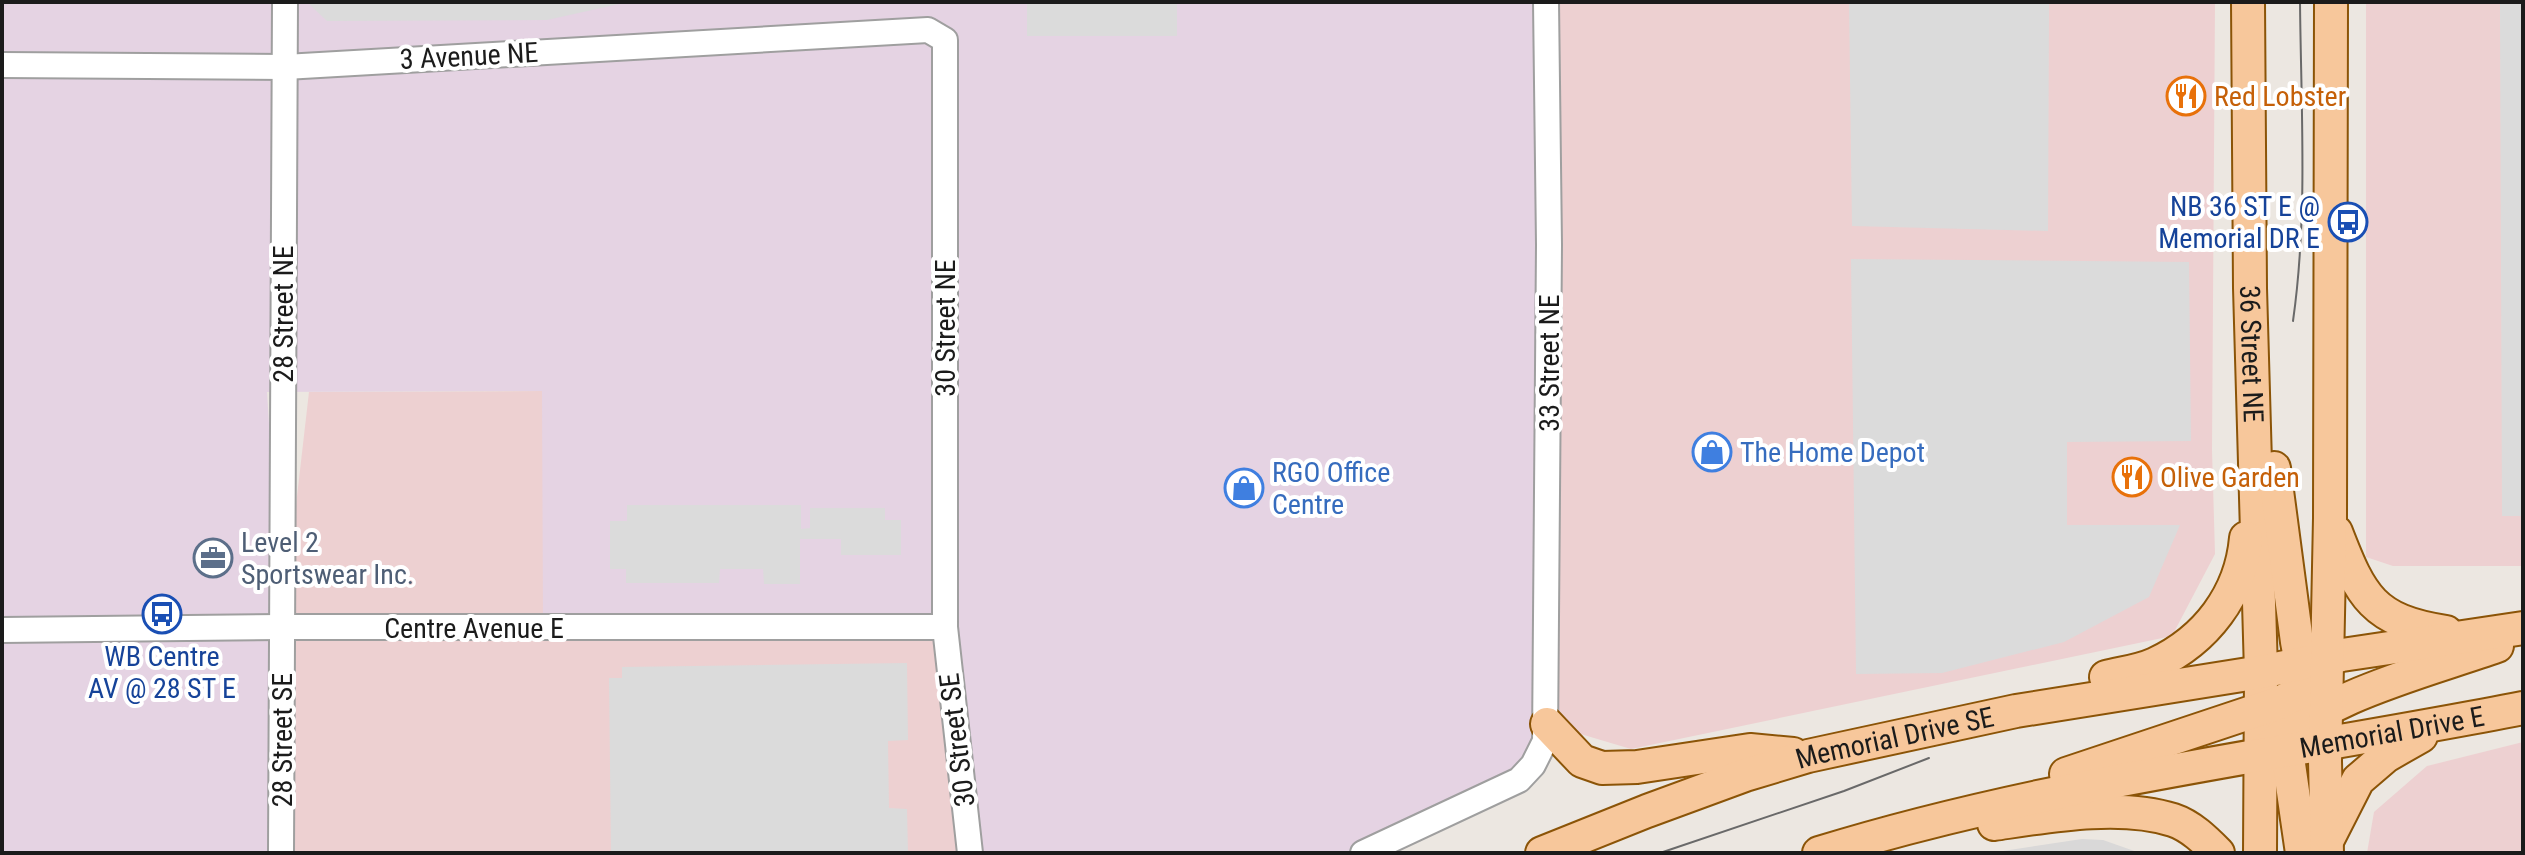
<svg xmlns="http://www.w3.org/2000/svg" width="2525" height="855" viewBox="0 0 2525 855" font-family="'Roboto Condensed',sans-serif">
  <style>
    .residential { fill: #d9d8d8 }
    .commercial { fill: #edd0d1 }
    .industrial { fill: #e5d3e3 }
    .parking { fill: #dbdbdb }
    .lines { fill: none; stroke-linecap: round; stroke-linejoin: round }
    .minor-casing { stroke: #9f9f9f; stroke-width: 28 }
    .major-casing { stroke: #8b5407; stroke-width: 36 }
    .minor { stroke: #fff; stroke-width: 24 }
    .major { stroke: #f7c79b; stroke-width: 32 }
    .tram { stroke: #696969; stroke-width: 2 }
    .labels { text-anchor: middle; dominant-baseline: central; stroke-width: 8; stroke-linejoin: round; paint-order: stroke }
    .street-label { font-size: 28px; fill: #1b1b1b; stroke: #fff }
    .food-label { font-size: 28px; fill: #c56008; stroke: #fff; text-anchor: start }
    .transit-label { font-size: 28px; fill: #164399; stroke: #fff; text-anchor: end }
    .shop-label { font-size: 28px; fill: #366cbe; stroke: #fff; text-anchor: start }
    .service-label { font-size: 28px; fill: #4e5e75; stroke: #fff; text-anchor: start }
  </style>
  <rect width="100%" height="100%" fill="#ece7e1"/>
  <path class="residential" d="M2082,839L2103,840L2140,853H1990Z"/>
  <g class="commercial">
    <path d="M1550,2H2215L2212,450L2215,554L2172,636L1631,749L1547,724Z"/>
    <path d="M2366,2H2523V566H2393L2366,557Z"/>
    <path d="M542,391L945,627L970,853H281L282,627L309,392Z"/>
    <path d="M2523,742V853H2367L2374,812L2427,766Z"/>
  </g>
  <path class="industrial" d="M2,2H1550L1539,756L1363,853H970L945,627L543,629L542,391L267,392L282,627L281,853H2Z"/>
  <g class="parking">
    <path d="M310,2H619V4L547,20L327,21L310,5Z"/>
    <rect x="1027" y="2" width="150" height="34"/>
    <path d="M1849,2H2049L2048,231L1852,226Z"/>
    <path d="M2500,2H2523V516H2502Z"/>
    <path d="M1851,259L2189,262L2191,441L2067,442V525H2180L2149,597L2064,642L1942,673L1856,674Z"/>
    <path d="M627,505H801V529L810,528V508H885V520H901V555H841V539H800V584H764L763,569H720L719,583H626V569H610V521H627Z"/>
    <path d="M907,663L908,740L888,741L889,808L907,809L908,853H611L609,678H622V667Z"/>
  </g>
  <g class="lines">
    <defs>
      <g id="minor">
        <path d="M2,65L285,67L928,30L945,40V627L970,853"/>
        <path d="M2,630L282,627H945"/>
        <path d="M281,853L285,2"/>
        <path d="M1363,853L1519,780L1533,765L1545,741L1549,245L1546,2"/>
      </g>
      <g id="major">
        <path id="s1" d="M2248,2L2250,288L2261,672L2260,853"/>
        <path d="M2274,468L2297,642L2305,684"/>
        <path d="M2336,532C2361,597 2373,621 2446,632"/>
        <path d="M2106,677C2122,673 2140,671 2155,664C2206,640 2241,595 2246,538"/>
        <path d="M1547,724L1582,761L1602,768L1637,767L1750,750L1793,754"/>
        <path d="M2284,730L2302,853"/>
        <path d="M2262,753C2326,695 2417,674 2497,646"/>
        <path d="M2066,774L2279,703L2306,689L2328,657"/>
        <path d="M1994,824C2048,816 2120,803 2173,820C2191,826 2205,840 2218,853"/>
        <path d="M2329,837L2358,780L2386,756L2421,736"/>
        <path id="s2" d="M1542,853L1647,811L1745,775L1808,756L2016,711L2261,672L2342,655L2523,628"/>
        <path id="s3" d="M1819,853C2049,782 2288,754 2523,708"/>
        <path d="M2327,853L2325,761L2330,518L2331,2"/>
      </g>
    </defs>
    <use href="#minor" class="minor-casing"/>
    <use href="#major" class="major-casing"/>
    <use href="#minor" class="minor"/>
    <use href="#major" class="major"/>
    <g class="tram">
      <path d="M2293,321C2308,216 2301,108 2300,2"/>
      <path d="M1660,853L1844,791L1929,758"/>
    </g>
  </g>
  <defs>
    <symbol id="restaurant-ring" viewBox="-11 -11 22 22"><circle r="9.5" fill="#fff" stroke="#e8710a" stroke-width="1.5"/><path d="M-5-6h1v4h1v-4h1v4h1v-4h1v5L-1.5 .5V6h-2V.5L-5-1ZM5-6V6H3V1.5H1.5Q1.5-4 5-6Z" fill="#e8710a"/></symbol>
    <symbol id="bus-ring" viewBox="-11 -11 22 22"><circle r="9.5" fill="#fff" stroke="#1a4fb4" stroke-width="1.5"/><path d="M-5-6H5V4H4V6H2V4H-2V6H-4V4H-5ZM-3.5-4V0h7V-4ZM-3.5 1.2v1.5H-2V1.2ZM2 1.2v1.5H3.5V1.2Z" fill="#1a4fb4"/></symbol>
    <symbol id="shop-ring" viewBox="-11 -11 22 22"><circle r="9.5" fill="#fff" stroke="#3f7fe0" stroke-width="1.5"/><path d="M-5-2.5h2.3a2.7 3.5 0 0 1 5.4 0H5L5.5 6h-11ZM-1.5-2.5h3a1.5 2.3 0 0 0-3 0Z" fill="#3f7fe0"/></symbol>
    <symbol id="office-ring" viewBox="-11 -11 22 22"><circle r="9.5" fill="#fff" stroke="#5c6f8a" stroke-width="1.5"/><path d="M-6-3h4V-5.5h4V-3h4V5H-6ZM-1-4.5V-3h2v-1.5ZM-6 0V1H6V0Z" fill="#5c6f8a"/></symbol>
  </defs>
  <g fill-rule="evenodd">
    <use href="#restaurant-ring" x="2164" y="74" width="44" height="44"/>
    <use href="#bus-ring" x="2326" y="200" width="44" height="44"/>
    <use href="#shop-ring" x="1690" y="430" width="44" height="44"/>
    <use href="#restaurant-ring" x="2110" y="455" width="44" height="44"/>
    <use href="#shop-ring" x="1222" y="466" width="44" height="44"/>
    <use href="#office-ring" x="191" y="536" width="44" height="44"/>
    <use href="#bus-ring" x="140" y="592" width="44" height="44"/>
  </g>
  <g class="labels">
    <g class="street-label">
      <text transform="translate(469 56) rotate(-3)">3 Avenue NE</text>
      <text transform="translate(283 314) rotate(-90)">28 Street NE</text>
      <text transform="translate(945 328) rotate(-90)">30 Street NE</text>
      <text stroke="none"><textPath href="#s1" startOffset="352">36 Street NE</textPath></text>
      <text transform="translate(1549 363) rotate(-90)">33 Street NE</text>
      <text x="474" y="628">Centre Avenue E</text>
      <text stroke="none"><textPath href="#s3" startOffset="586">Memorial Drive E</textPath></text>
      <text stroke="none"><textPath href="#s2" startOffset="372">Memorial Drive SE</textPath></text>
      <text transform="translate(282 740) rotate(-90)">28 Street SE</text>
      <text transform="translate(957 740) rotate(-97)">30 Street SE</text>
    </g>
    <g class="food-label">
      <text x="2214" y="96">Red Lobster</text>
      <text x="2160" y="477">Olive Garden</text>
    </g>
    <g class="transit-label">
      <text x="2320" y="206">NB 36 ST E @<tspan x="2320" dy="32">Memorial DR E</tspan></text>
      <text x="162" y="656" text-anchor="middle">WB Centre<tspan x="162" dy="32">AV @ 28 ST E</tspan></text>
    </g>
    <g class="shop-label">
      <text x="1740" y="452">The Home Depot</text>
      <text x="1272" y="472">RGO Office<tspan x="1272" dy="32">Centre</tspan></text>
    </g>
    <g class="service-label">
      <text x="241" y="542">Level 2<tspan x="241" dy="32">Sportswear Inc.</tspan></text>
    </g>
  </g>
  <rect width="2525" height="855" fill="none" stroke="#1b1b1b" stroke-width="8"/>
</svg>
